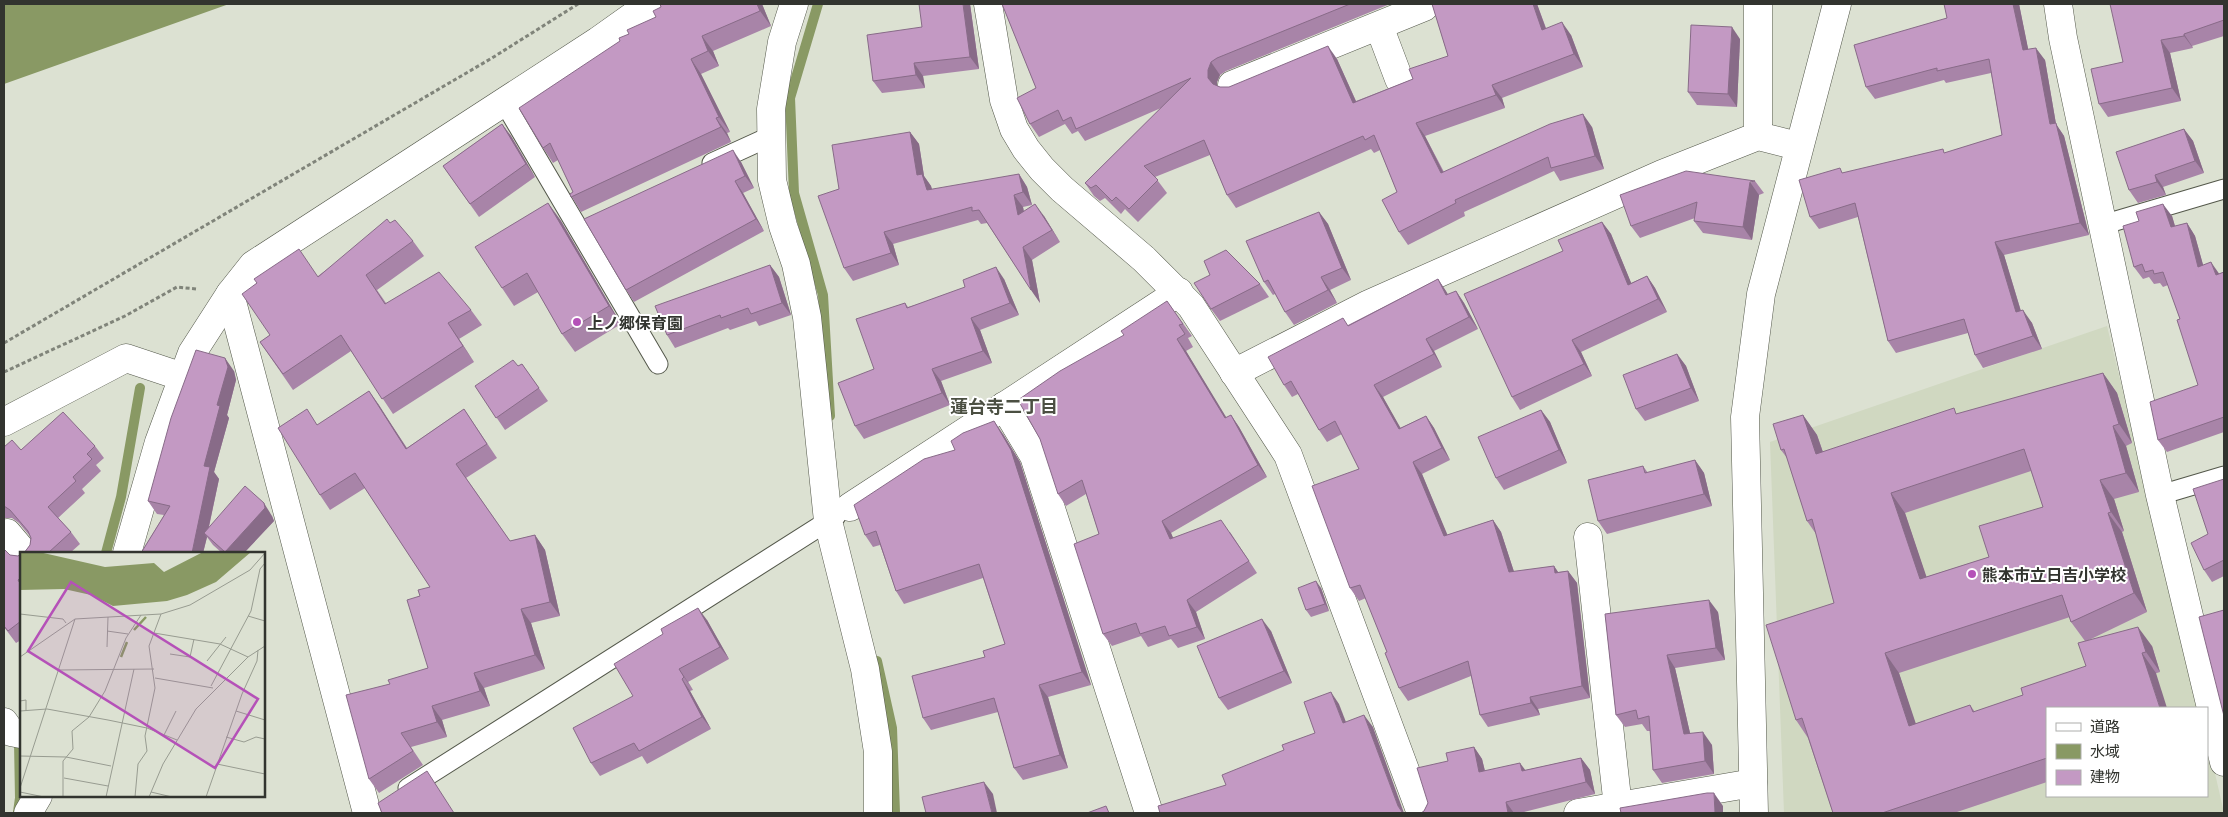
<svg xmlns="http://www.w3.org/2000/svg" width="2228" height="817" viewBox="0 0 2228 817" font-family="'Exo 2','Noto Sans JP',sans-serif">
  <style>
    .built { fill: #d0d8c1 }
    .water { fill: #899964 }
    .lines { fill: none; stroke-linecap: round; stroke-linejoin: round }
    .stream { stroke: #899964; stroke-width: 10 }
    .service-casing { stroke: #54584b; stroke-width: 21 }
    .minor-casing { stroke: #54584b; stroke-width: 29 }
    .tertiary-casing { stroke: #54584b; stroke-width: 29 }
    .path { stroke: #80847a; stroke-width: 3; stroke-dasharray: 4 2.5; stroke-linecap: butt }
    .service { stroke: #fff; stroke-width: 19 }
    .minor { stroke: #fff; stroke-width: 28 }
    .tertiary { stroke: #fff; stroke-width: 28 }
    .wall { fill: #a884a8; fill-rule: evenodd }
    .shaded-wall { fill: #886b88 }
    .building { fill: #c399c3; stroke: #886b88; fill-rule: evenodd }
    .poi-dot { fill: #b551b8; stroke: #fff; stroke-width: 2 }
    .labels { text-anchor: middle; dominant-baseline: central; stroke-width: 4; stroke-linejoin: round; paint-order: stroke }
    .poi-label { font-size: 16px; font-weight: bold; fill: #32342f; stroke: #fff; text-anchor: start }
    .neighbourhood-label { font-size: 18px; font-weight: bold; fill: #4b4f42; stroke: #fff }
    .inset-river { fill: none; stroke: #899964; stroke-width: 2.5 }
    .inset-road { fill: none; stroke: #989c91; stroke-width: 1 }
    .view { fill: #b551b8; fill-opacity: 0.15; stroke: #b551b8; stroke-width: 2.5 }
    .inset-edge { fill: none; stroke: #32342f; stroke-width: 2.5 }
  </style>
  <rect width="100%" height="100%" fill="#dce1d2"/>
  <path class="built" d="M2107,326L2200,708H2047V796H2207V738L2224,813H1784L1770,442Z"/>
  <path class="water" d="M4,4H229L4,84Z"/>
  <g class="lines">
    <g class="stream">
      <path d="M818,4L790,98L794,193L823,295L830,416"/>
      <path d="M106,553L121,497L140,388"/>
      <path d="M877,661L892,728L895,813"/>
      <path d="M18,812L20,798L19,741L21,736"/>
    </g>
    <defs>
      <g id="service">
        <path d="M504,102L658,364"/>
        <path d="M712,163L771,136"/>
        <path d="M2102,225L2224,189"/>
        <path d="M2160,495L2224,476"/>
        <path d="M408,788L836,516"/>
      </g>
      <g id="minor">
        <path d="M794,4L782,42L771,109L772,180L783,226L796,264L807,317L828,521L865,669L878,752V813"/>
        <path d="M988,4L1004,100L1014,129L1026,149L1042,169L1062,189L1144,259L1191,306L1288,455L1421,813"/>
        <path d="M1758,4V136"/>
        <path d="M2058,4L2063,38L2160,495L2224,762"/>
        <path d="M1379,26L1399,79"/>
        <path d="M1232,85L1424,7L1422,4"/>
        <path d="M1234,373L1369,304L1662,174L1758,136L1798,146"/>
        <path d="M1004,406L1034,456L1149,813"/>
        <path d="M4,422L126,358L183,377"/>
        <path d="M850,507L1179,292"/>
        <path d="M7,533L24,553"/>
        <path d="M1588,537L1618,807"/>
        <path d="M127,553L159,442L192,353L230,294"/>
        <path d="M4,722L11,732L21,734"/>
        <path d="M28,813L38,796"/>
        <path d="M367,813L230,294L253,265L598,41L650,4"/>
        <path d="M1578,813L1753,783"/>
      </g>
      <path id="tertiary" d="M1754,813L1745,417L1761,294L1837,4"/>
    </defs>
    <use href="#service" class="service-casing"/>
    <use href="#minor" class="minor-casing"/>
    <use href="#tertiary" class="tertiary-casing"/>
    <g class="path">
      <path d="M4,343L492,58L578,4"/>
      <path d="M4,372L125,316L177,287L196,289"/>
    </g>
    <use href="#service" class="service"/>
    <use href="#minor" class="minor"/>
    <use href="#tertiary" class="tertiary"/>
  </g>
  <g class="wall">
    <path d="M762,4L771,26L713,51L719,66L701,74L730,132L727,133L731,142L581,212L570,194L573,192L558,160L553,163L543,148L620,41L629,34Z"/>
    <path d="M970,4L979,69L923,76L925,88L882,93L873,81L922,27Z"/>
    <path d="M1002,4H1390L1226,71L1220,75L1217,82V86L1220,87H1229L1337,59L1356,101L1413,79L1448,56L1432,4H1537L1546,28L1571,35L1583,67L1502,98L1505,108L1425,136L1444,172L1592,127L1604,169L1560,181L1554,171L1464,212L1465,216L1408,245L1399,232L1397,192L1380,150L1374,153L1371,149L1236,208L1227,195L1210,155L1155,177L1167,193L1138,222L1125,209L1121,214L1105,198L1100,201L1094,196L1085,183L1161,108L1085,141L1078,131L1072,134L1065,124L1039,137L1030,124L1036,88Z"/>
    <path d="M2019,4L2028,49L2045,60L2056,124L2064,136L2089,235L2004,255L2021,311L2032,323L2042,349L1983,368L1975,355L1968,333L1896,353L1888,341L1858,217L1819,229L1810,217L1843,173L1946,153L2002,135L1991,73L1946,83L1944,80L1875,99L1866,87L1947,18Z"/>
    <path d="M2224,4V36L2192,46L2193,48L2170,53L2181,101L2108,117L2099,104L2123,62Z"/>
    <path d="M1740,39L1737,107L1697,105L1688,92Z"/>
    <path d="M502,124L511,136L535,177L479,217L443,166Z"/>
    <path d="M2184,129L2193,141L2204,173L2163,187L2166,195L2138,203L2129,190Z"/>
    <path d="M910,132L919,144L924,176L931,186L932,190L1019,174L1027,187L1032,205L1023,207L1024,211L1044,216L1060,242L1032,260L1040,303L987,223L981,224L978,220L893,244L899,265L853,281L844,268Z"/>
    <path d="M741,162L754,188L743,193L764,231L634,302L626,290Z"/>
    <path d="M1755,181L1764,193L1759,195L1752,240L1703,233L1694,221L1695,218L1640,238L1631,226Z"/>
    <path d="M548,203L561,221L621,324L575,352L562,334L538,292L514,306L502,288Z"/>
    <path d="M1319,212L1328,224L1351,280L1330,290L1337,303L1294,325L1285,312L1275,294L1273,295L1264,282Z"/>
    <path d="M2172,216L2175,226L2187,223L2195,236L2203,265L2219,274L2224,272V432L2167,452L2158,440L2198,385L2180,319L2168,285L2163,287L2160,283L2154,284L2149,277L2143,279L2134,267Z"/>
    <path d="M1602,222L1611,234L1631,283L1647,276L1655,288L1667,312L1581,352L1592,376L1520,410L1512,397L1563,251Z"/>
    <path d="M390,223L413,241L424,256L377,290L386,303L471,310L482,325L459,339L474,362L393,414L351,351L293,390L260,342L270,335L318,276Z"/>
    <path d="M770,265L779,277L791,315L759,326L756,321L730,330L728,328L675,348L667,335Z"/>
    <path d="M1210,275L1260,284L1269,297L1220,321L1211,309Z"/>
    <path d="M1004,279L1019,315L980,330L992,363L941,381L950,405L864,439L855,426L874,369L905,303L908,307Z"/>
    <path d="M1438,279L1448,295L1456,291L1464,303L1478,329L1434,351L1442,367L1383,397L1400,428L1426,416L1434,428L1450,460L1422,474L1447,535L1493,520L1501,532L1514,572L1554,566L1558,572L1568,571L1577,583L1590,698L1538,709L1540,715L1488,727L1480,715L1471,676L1408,701L1399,688L1387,652L1366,598L1359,601L1350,588L1359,469L1342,434L1327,442L1319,430L1298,394L1292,397L1284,385L1348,325Z"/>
    <path d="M1167,301L1192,336L1188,338L1193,347L1186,351L1226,418L1231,415L1239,427L1267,477L1171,533L1173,538L1230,532L1257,573L1196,612L1205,639L1178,648L1171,639L1148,647L1141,636L1112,646L1103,634L1099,534L1086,494L1066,506L1058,494L1124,335Z"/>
    <path d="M1677,354L1686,366L1699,401L1645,421L1636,409Z"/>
    <path d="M522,364L548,401L505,430L475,386L518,366Z"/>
    <path d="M234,371L236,380L227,415L229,418L214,472L219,479L209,527L272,516L274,521L244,553H222L213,545L207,537L203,553H141L164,515L157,514L148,501Z"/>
    <path d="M2103,373L2117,393L2132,443L2126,446L2139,492L2114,499L2124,531L2122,532L2147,612L2089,640L2152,646L2160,672L2047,708V782L1954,813H1833L1808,738L1796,720L1834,603L1816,534L1807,521L1787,458L1781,450L1803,415L1817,435L1823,452ZM2031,471L2043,507L1989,557L1926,577L1905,513ZM2070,617L2071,622L2085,641L2086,666L2023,695L1975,712L1970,705L1915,724L1899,673Z"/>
    <path d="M369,391L407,448L464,409L497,458L466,478L510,541L535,535L545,550L560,616L531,623L545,669L484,688L490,706L442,720L447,737L411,747L423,765L379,793L369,779L390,684L428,668L420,596L430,587L365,488L330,510L320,495L318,425Z"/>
    <path d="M1541,410L1550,422L1567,463L1504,490L1496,478Z"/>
    <path d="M1003,434L1020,462L1091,685L1048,697L1068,768L1023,780L1014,768L998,712L931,730L923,718L985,657L1005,644L983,578L904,604L896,591L880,545L873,547L865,535Z"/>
    <path d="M95,446L104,458L96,465L101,471L82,489L85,493L58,518L71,532L80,544L70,553H24L30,545L31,538L29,535L19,523L12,518H4V447L21,450Z"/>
    <path d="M1695,460L1704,473L1712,506L1607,534L1598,521L1643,466L1648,473Z"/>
    <path d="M2224,479V576L2212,582L2204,570L2208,534Z"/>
    <path d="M4,549L10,555L18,556L21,554V640L16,643L4,627Z"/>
    <path d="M1321,588L1329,611L1311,617L1306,610Z"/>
    <path d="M1718,612L1725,660L1675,668L1690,733L1712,745L1714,774L1662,783L1653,770L1650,731H1647L1642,724L1625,727L1616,715L1605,614Z"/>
    <path d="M707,620L729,659L688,682L693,690L690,691L711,729L647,764L642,756L600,776L591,763L633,696Z"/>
    <path d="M1271,631L1292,683L1228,710L1219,698Z"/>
    <path d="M1474,747L1482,759L1485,771L1526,770L1581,758L1590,770L1595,794L1520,813H1421L1424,811L1448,761Z"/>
  </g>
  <g class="shaded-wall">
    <path d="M757,4H762L771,26L760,11Z"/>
    <path d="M963,4H970L979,69L970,57Z"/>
    <path d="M1533,4H1537L1551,43L1542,30Z"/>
    <path d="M2013,4H2019L2031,63L2023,50Z"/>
    <path d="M1562,22L1571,35L1583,67L1574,54Z"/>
    <path d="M1732,27L1740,39L1737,107L1728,94Z"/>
    <path d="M2184,34L2192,46L2193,48L2184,36Z"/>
    <path d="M702,36L713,51L719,66L708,51Z"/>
    <path d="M2161,40L2170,53L2181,101L2172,88Z"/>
    <path d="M1328,46L1337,59L1362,115L1353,103Z"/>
    <path d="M2036,48L2045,60L2056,124L2064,136L2089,235L2080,223L2050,124Z"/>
    <path d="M691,59L701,74L730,132L719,117Z"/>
    <path d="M1211,62L1220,75L1217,82V90L1208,78V70Z"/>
    <path d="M914,63L923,76L925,88L916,75Z"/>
    <path d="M1492,85L1502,98L1505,108L1496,95Z"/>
    <path d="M1583,114L1592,127L1604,169L1595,156Z"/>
    <path d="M716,118L727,133L731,142L721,127Z"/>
    <path d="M1416,123L1425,136L1450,186L1441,173Z"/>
    <path d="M502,124L511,136L535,177L526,164Z"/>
    <path d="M2184,129L2193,141L2204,173L2195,161Z"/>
    <path d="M910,132L919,144L924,176L931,186L936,203L917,175Z"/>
    <path d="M733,150L741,162L754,188L745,176Z"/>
    <path d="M1019,174L1027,187L1032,205L1023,192Z"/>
    <path d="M2155,175L2163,187L2166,195L2157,182Z"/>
    <path d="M735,181L743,193L764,231L756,219Z"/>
    <path d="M1750,182L1759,195L1752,240L1743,227Z"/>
    <path d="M1014,195L1023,207L1026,227L1018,215Z"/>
    <path d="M548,203L561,221L621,324L609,306Z"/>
    <path d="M1035,204L1044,216L1060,242L1052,230Z"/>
    <path d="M2163,204L2172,216L2179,240L2171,227Z"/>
    <path d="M1319,212L1328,224L1351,280L1342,268Z"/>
    <path d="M1602,222L1611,234L1637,297L1628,285Z"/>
    <path d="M2187,223L2195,236L2207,279L2198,267Z"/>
    <path d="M884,232L893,244L899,265L891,253Z"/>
    <path d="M1995,242L2004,255L2025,325L2016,312Z"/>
    <path d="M1023,247L1032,260L1040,303L1031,290Z"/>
    <path d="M2211,262L2220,275H2216Z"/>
    <path d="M770,265L779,277L791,315L782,303Z"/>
    <path d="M996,267L1004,279L1019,315L1010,303Z"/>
    <path d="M1647,276L1655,288L1667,312L1658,299Z"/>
    <path d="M1321,277L1330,290L1337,303L1328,290Z"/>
    <path d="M1438,279L1446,291L1455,307L1446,295Z"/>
    <path d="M1456,291L1464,303L1478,329L1469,317Z"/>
    <path d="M2023,310L2032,323L2042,349L2033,336Z"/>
    <path d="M971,318L980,330L992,363L983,351Z"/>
    <path d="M448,323L459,339L474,362L463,346Z"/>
    <path d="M1177,339L1186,351L1234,430L1225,418Z"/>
    <path d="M1426,339L1434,351L1442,367L1434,354Z"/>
    <path d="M1572,340L1581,352L1592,376L1584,364Z"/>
    <path d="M1677,354L1686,366L1699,401L1691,388Z"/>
    <path d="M225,358L234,371L236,380L227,415L229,418L214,472L219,479L207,535L204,533L207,537L203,553H192L204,466L217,405Z"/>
    <path d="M932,369L941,381L950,405L942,393Z"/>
    <path d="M2103,373L2117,393L2132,443L2119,424Z"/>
    <path d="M1374,385L1383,397L1408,441L1399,429Z"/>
    <path d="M369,391L379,405L416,463L406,449Z"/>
    <path d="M1541,410L1550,422L1567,463L1559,450Z"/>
    <path d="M1231,415L1239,427L1267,477L1258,465Z"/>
    <path d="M1803,415L1817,435L1830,473L1816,454Z"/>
    <path d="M1426,416L1434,428L1450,460L1442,448Z"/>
    <path d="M994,421L1003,434L1020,462L1091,685L1082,672Z"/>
    <path d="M2113,426L2126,446L2139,492L2126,473Z"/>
    <path d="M1695,460L1704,473L1712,506L1704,494Z"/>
    <path d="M1413,462L1422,474L1453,548L1444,536Z"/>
    <path d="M2100,480L2114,499L2124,531L2111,512Z"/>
    <path d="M1891,493L1905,513L1934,599L1920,579Z"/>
    <path d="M264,503L272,516L274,521L244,553H226L225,552Z"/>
    <path d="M2108,513L2122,532L2147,612L2134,593Z"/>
    <path d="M1493,520L1501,532L1518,584L1509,572Z"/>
    <path d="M1162,521L1171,533L1179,551L1170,539Z"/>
    <path d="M535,535L545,550L560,616L550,602Z"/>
    <path d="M1554,566L1562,578L1555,573Z"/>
    <path d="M1568,571L1577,583L1590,698L1582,686Z"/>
    <path d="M1316,581L1321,588L1329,611L1325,604Z"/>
    <path d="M1187,600L1196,612L1205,639L1197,627Z"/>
    <path d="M1709,600L1718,612L1725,660L1716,648Z"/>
    <path d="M698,608L707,620L729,659L720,647Z"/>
    <path d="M521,609L531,623L545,669L535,655Z"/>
    <path d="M1262,619L1271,631L1292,683L1284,671Z"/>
    <path d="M2138,627L2152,646L2160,672L2146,652Z"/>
    <path d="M1885,653L1899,673L1923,745L1909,726Z"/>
    <path d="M2142,653L2156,673L2167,708H2160Z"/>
    <path d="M1667,655L1675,668L1693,746L1684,734Z"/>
    <path d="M679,669L688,682L693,690L684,677Z"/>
    <path d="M474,673L484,688L490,706L480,691Z"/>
    <path d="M682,679L690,691L711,729L702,717Z"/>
    <path d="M1039,685L1048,697L1068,768L1060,755Z"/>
    <path d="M1331,692L1339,704L1351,735L1343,723Z"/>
    <path d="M1530,697L1538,709L1540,715L1531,703Z"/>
    <path d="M432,706L442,720L447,737L437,722Z"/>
    <path d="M1364,715L1373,727L1404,813H1403L1398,806Z"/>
    <path d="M1703,732L1712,745L1714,774L1705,761Z"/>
    <path d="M1474,747L1482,759L1488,784L1479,772Z"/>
    <path d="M1581,758L1590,770L1595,794L1586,782Z"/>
    <path d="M1520,763L1529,775L1522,771Z"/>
    <path d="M984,782L993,794L997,813H992Z"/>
    <path d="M1714,793L1723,806V813H1715Z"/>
    <path d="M1506,802L1514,813H1508Z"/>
  </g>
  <g class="building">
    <path d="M660,4H757L760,11L702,36L708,51L691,59L719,117L716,118L721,127L571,197L570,194L573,192L550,143L543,148L519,108L620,41L619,38L629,34L627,30L656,17L653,11L661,7Z"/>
    <path d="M919,4H963L970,57L914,63L916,75L873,81L867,35L922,27Z"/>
    <path d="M1002,4H1350L1217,58L1211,62L1208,70V78L1213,84L1220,87H1229L1328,46L1353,103L1413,79L1409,69L1448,56L1432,4H1533L1542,30L1562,22L1574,54L1492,85L1496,95L1416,123L1441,173L1550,124L1583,114L1595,156L1551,168L1548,157L1455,200L1456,203L1399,232L1382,200L1397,192L1374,135L1365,140L1363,136L1227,195L1204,140L1144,166L1158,180L1129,209L1116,197L1112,201L1096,185L1091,188L1085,183L1191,78L1076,129L1071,117L1063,121L1058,110L1030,124L1017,98L1036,88Z"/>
    <path d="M1944,4H2013L2023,50L2036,48L2050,124L2056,123L2080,223L1995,242L2016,312L2023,310L2033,336L1975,355L1964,319L1888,341L1855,203L1810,217L1799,180L1840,168L1842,173L1943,149L1944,153L2002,135L1989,59L1937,71V68L1866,87L1854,45L1947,18Z"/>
    <path d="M2110,4H2224V20L2184,34V36L2161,40L2172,88L2099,104L2091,69L2123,62Z"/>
    <path d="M1691,25L1732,27L1728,94L1688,92Z"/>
    <path d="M502,124L526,164L470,204L443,166Z"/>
    <path d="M2184,129L2195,161L2155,175L2157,182L2129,190L2116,152Z"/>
    <path d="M910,132L917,175L922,174L927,190L1019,174L1023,192L1014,195L1018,215L1035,204L1052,230L1023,247L1031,290L979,210L972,211V207L884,232L891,253L844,268L818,196L839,189L832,145Z"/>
    <path d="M733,150L745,176L735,181L756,219L626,290L584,219Z"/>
    <path d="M1686,171L1755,181L1750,182L1743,227L1694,221L1697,202L1631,226L1620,195Z"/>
    <path d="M548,203L609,306L562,334L527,273L502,288L475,247Z"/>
    <path d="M2163,204L2171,227L2187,223L2198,267L2211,262L2216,275L2224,272V418V417L2158,440L2150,402L2198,385L2177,320L2180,319L2163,272L2154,274L2153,270L2145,272L2142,264L2134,267L2123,226L2139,221L2136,212Z"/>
    <path d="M1319,212L1342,268L1321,277L1328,290L1285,312L1268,280L1264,282L1246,241Z"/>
    <path d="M387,219L390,223L395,220L413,241L366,275L385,304L439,272L471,310L448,323L463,346L382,399L341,335L283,374L260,342L270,335L242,294L257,283L254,279L299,249L318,277Z"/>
    <path d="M1602,222L1628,285L1647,276L1658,299L1572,340L1584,364L1512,397L1464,294L1563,251L1558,240Z"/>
    <path d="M1226,250L1260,284L1211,309L1194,283L1210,275L1204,261Z"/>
    <path d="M770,265L782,303L751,314L748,308L721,318L720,315L667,335L655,306Z"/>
    <path d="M996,267L1010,303L971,318L983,351L932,369L942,393L855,426L838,383L874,369L856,319L905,303L907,308L965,287L963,280Z"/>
    <path d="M1438,279L1446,295L1456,291L1469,317L1426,339L1434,354L1374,385L1399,429L1426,416L1442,448L1413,462L1444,536L1493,520L1509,572L1554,566L1555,573L1568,571L1582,686L1530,697L1531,703L1480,715L1468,661L1399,688L1385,653L1387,652L1360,585L1350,588L1312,486L1359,469L1335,421L1319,430L1291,381L1284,385L1268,357L1343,318L1348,326Z"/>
    <path d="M1167,301L1183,324L1179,325L1185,334L1177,339L1225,418L1231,415L1258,465L1162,521L1170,539L1221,520L1249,561L1187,600L1197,627L1169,636L1165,626L1140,634L1136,623L1103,634L1074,544L1099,534L1082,480L1058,494L1040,439L1018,400L1060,371L1124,335L1121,331Z"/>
    <path d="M196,350L225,358L228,367L217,405L220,406L204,466L210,467L192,553H141L170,506L148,501L171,418Z"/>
    <path d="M1677,354L1691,388L1636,409L1623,375Z"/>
    <path d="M513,360L518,366L522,364L539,388L496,418L475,386Z"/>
    <path d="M2103,373L2119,424L2113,426L2126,473L2100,480L2111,512L2108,513L2134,593L2071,622L2062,595L1885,653L1909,726L1970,705L1973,712L2023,695L2021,688L2086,666L2078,643L2138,627L2146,652L2142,653L2160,708H2047V758L1882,813H1833L1802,718L1796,720L1766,625L1834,603L1812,519L1807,521L1784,449L1781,450L1773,424L1803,415L1816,454L1954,408L1956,414ZM2024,449L2043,507L1979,526L1989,557L1920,579L1891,493Z"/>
    <path d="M369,391L406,449L464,409L487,444L456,464L510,541L535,535L550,602L521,609L535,655L474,673L480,691L432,706L437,722L401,733L413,751L369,779L346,695L390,684L388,680L428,668L407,600L420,596L418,590L430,587L355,473L320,495L278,428L307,409L317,425Z"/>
    <path d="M1541,410L1559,450L1496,478L1478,437Z"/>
    <path d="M63,412L95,446L87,454L92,459L73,477L76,481L48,507L71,532L48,553H24L30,545L31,538L28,531L10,510L4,506V447L12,440L21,450Z"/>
    <path d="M994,421L1011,450L1082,672L1039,685L1060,755L1014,768L994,698L923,718L912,676L985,657L983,651L1005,644L979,564L896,591L876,531L865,535L854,505L924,459L955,450L951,441L963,433Z"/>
    <path d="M1695,460L1704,494L1598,521L1588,480L1643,466L1645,473Z"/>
    <path d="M2224,479V560L2204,570L2191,543L2208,534L2193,489Z"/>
    <path d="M245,486L264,503L265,508L225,552L204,533Z"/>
    <path d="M4,549L10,555L18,556L21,554V577L18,580L21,585V621L8,631L4,626Z"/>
    <path d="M1316,581L1325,604L1306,610L1298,588Z"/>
    <path d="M1709,600L1716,648L1667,655L1684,734L1703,732L1705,761L1653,770L1649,716L1638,719L1636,710L1616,715L1605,614Z"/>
    <path d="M698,608L720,647L679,669L684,677L682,679L702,717L639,751L634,743L591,763L573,728L633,696L614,664L663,634L661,629Z"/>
    <path d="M2224,610V716L2199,617Z"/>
    <path d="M1262,619L1284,671L1219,698L1197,646Z"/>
    <path d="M1331,692L1343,723L1364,715L1398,806L1402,812L1404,813H1160L1158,806L1226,785L1222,775L1284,750L1282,745L1315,733L1304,702Z"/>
    <path d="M1474,747L1479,772L1520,763L1522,771L1581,758L1586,782L1506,802L1508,813H1421L1424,811L1428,803L1417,768L1448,761L1446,753Z"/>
    <path d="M427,771L454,813H382L378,803Z"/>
    <path d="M984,782L992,813H926L922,797Z"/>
    <path d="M1707,793H1714L1715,813H1621L1620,808Z"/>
    <path d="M1106,806L1109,813H1087Z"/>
  </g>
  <g class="poi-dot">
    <circle cx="577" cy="322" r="5"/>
    <circle cx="1972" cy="574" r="5"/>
  </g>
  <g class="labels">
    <g class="poi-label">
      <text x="587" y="322">上ノ郷保育園</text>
      <text x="1982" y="574">熊本市立日吉小学校</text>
    </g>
    <g class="neighbourhood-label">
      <text x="1004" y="406">蓮台寺二丁目</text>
    </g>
  </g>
  <g transform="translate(20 552)">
    <rect width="245" height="245" fill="#dce1d2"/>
    <path d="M0,0H19L85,15L134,11L144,20L183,0H231L196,30L167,43L147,49L93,54L71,43L44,37L0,38Z" fill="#899964"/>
    <path class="inset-river" d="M114,78L126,65M101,105L107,90"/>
    <path class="inset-road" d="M0,62L43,67L46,71M228,64L245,69M87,79L108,82M134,81L200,92L228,105M87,95L88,65M150,102L170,105L174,87M0,105L55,67M187,109L206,85M39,118L134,117M135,126L193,136M191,134L231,59L240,17L245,11M0,149L6,148V159M0,159L27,157L88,168L127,176L157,188M216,159L245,168M144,183L156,159M206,185L224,190L236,185L245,187M0,204L46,205L91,214M197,212L245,222M44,226L88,234M0,236L55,67L141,62L170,53L230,18L245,1M0,240L24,245M131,240L152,245M43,245V209L53,197L52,179L69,165L85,139L106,86L121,63M86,245L114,117M115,245L118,212L127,199L125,184L135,136L129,94L141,62M129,245L143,212L176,157L228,105L245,94M186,245L222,142L237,109L238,98"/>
    <path class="view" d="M51,30L238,147L195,216L8,99Z"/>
    <rect width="245" height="245" class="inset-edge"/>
  </g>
  <rect width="2228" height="817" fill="none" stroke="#32342f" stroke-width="10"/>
  <rect x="2046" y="707" width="162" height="90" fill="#ffffff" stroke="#adaeac"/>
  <rect x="2056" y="723" width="25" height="8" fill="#ffffff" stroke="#adaeac"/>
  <text x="2090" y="732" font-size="15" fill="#32342f">道路</text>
  <rect x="2056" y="744" width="25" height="15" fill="#899964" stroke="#adaeac"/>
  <text x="2090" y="757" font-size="15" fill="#32342f">水域</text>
  <rect x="2056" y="770" width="25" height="15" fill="#c399c3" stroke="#adaeac"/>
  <text x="2090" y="782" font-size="15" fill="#32342f">建物</text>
</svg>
